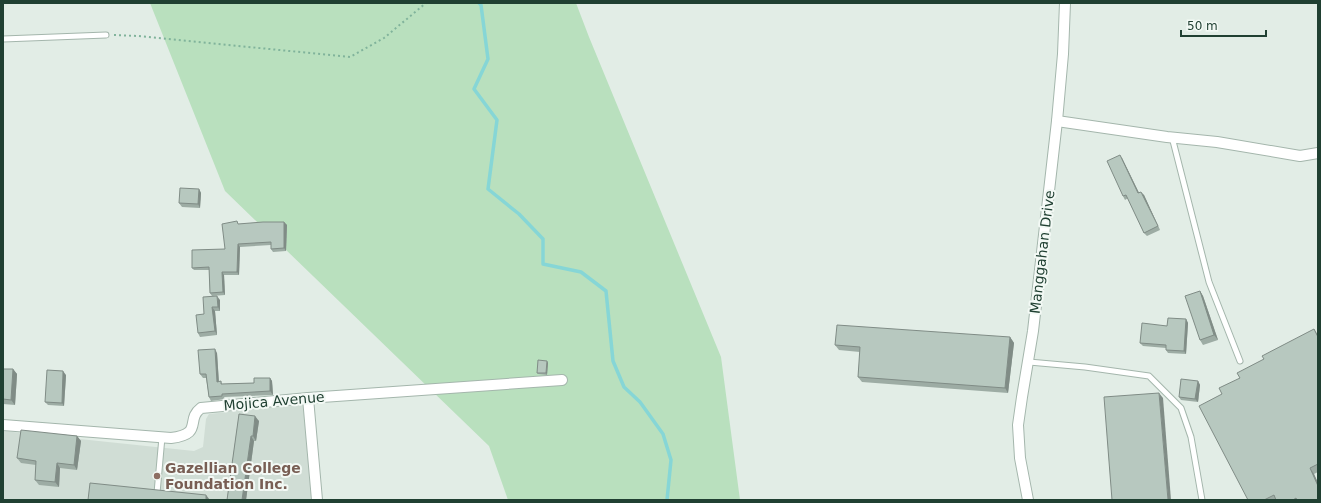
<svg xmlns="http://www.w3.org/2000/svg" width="1321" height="503" viewBox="0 0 1321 503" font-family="'DejaVu Sans',sans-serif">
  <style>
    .built { fill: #d0ddd5 }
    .green { fill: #b9e0be }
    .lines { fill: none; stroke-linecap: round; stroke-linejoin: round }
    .stream { stroke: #86d6d6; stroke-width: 3.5 }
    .service-casing { stroke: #a4b6ac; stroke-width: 7 }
    .minor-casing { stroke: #a4b6ac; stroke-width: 12 }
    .path { stroke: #80b39b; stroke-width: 2; stroke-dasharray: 2 3; stroke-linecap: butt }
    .service { stroke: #fff; stroke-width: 5 }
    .minor { stroke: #fff; stroke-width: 10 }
    .wall { fill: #9daca4 }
    .shaded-wall { fill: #808c86 }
    .building { fill: #b7c8bf; stroke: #808c86 }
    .education-dot { fill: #8d6e63; stroke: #f3f9f5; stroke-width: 1.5 }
    .labels { text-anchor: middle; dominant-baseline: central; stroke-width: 4; stroke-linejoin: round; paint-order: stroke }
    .street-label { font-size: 14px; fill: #204032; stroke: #f3f9f5 }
    .education-label { font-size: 14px; font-weight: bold; fill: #785e54; stroke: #f3f9f5; text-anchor: start }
  </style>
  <rect width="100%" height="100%" fill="#e2ede6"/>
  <path class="built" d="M303,404L313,500H3V431L194,451L203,447L206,419L209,414Z"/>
  <path class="green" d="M150,3H576L589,37L721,357L740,500H508L489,446L225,191Z"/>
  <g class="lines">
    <path class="stream" d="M479,3L481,5L488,59L474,89L497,120L488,189L519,214L543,239V264L581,272L606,291L613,361L624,387L640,402L663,434L671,460L667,500"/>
    <defs>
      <g id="service">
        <path d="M3,39L106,35"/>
        <path d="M1172,137L1209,282L1240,361"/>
        <path d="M1029,362L1085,367L1149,376L1181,408L1191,437L1202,500"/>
        <path d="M157,493L162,437"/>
      </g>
      <g id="minor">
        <path d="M1057,121L1167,137L1217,142L1300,156L1318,153"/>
        <path d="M308,398L317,500"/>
        <path d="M3,425L171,438C204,434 185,420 201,408L308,398L562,380"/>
        <path d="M1028,500L1020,458L1018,425L1022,397L1033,331L1057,121L1063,54L1065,3"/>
      </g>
    </defs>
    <use href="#service" class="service-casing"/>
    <use href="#minor" class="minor-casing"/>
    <path class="path" d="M114,35L138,36L350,57L384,38L426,3"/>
    <use href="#service" class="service"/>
    <use href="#minor" class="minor"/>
  </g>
  <g class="wall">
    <path d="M1122,158L1139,193L1144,195L1160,230L1147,236L1144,233L1128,198L1125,200L1123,196Z"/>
    <path d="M199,189L201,193L200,208L182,207L179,203Z"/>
    <path d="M284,222L287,225L286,251L273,252L271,249V245L240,247L239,275H224L225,295L212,296L210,293L209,270H194L192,268L225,249L239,224Z"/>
    <path d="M1200,291L1203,296L1218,340L1203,345L1200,340Z"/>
    <path d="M220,300V311H215L217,335L200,337L198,333L204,314Z"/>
    <path d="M1186,319L1188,323L1186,354L1168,353L1166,350V348L1143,346L1140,343L1167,326Z"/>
    <path d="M1314,329L1318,335V472L1314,474L1318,483V500H1248L1222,394L1240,378Z"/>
    <path d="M1010,337L1014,343L1008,393L862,382L858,377L860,352L839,350L835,345Z"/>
    <path d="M217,353L219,382L221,381L222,384L254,383L270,378L272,381L273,395L224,397L225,399L211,401L209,397L206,378H203L200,374Z"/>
    <path d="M547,361L548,363L547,375L538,374L537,373Z"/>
    <path d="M3,369H13L17,374L15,405L3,404Z"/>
    <path d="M66,375L64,406L48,405L45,402Z"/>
    <path d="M1198,381L1200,385L1198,402L1181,400L1179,397Z"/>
    <path d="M239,414L259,421L256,441H254L246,500H227Z"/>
    <path d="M77,436L81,441L77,470L60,468L59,487L39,485L35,480L36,465L21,463L17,458Z"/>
  </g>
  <g class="shaded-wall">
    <path d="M1120,155L1122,158L1141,197L1138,193Z"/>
    <path d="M199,189L201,193L200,208L198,204Z"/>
    <path d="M1141,192L1144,195L1160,230Z"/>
    <path d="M284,222L287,225L286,251L284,248Z"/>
    <path d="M238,244L240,247L239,275L237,272Z"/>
    <path d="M222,272L224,275L225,295L223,292Z"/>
    <path d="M1200,291L1203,296L1218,340L1214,335Z"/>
    <path d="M217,296L220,300V311L218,307Z"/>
    <path d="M212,307L215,311L217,335L215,331Z"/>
    <path d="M1186,319L1188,323L1186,354L1184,351Z"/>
    <path d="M1010,337L1014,343L1008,393L1005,388Z"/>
    <path d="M215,349L217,353L219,385L217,382Z"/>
    <path d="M547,361L548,363L547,375L546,373Z"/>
    <path d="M13,369L17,374L15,405L11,400Z"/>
    <path d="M63,371L66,375L64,406L62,403Z"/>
    <path d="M270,378L272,381L273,395L270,391Z"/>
    <path d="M1198,381L1200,385L1198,402L1195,399Z"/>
    <path d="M1159,393L1163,398L1171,500H1168Z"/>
    <path d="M255,416L259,421L256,441L253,436Z"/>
    <path d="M77,436L81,441L77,470L74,465Z"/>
    <path d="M251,436L254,441L246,500H242Z"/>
    <path d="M57,463L60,468L59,487L55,482Z"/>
    <path d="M1310,468L1314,474L1318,483V486Z"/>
    <path d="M206,495L210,500H206Z"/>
  </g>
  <g class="building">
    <path d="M1120,155L1138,193L1141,192L1158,226L1144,233L1126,195L1123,196L1107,161Z"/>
    <path d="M180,188L199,189L198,204L179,203Z"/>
    <path d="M237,221L238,224L263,222H284V248L271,249V242L238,244L237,272H222L223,292L210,293L209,267L192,268V250L225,249L222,224Z"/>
    <path d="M1200,291L1214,335L1200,340L1185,296Z"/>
    <path d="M217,296L218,307H212L215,331L198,333L196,315L204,314L203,297Z"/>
    <path d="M1168,318L1186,319L1184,351L1166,350V345L1140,343L1142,323L1167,326Z"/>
    <path d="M837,325L1010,337L1005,388L858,377L860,347L835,345Z"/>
    <path d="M1314,329L1318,337V464L1310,468L1318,486V500H1297L1296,498L1293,500H1276L1274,495L1264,500H1248L1199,406L1222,394L1219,388L1240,378L1237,373L1264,359L1262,356Z"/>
    <path d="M215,349L217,382L221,381V384L254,383V378H270V391L222,394V396L209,397L206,374H200L198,350Z"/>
    <path d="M538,360L547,361L546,373H537Z"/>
    <path d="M3,369H13L11,400L3,399Z"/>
    <path d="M47,370L63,371L62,403L45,402Z"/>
    <path d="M1181,379L1198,381L1195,399L1179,397Z"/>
    <path d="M1159,393L1168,500H1112L1104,397Z"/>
    <path d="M239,414L255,416L253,436H251L242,500H227Z"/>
    <path d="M21,430L77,436L74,465L57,463L55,482L35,480L36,461L17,458Z"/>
    <path d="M90,483L206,495V500H88Z"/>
  </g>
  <circle class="education-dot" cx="157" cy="476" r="4"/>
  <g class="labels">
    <g class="street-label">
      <text transform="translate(1042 252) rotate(-83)">Manggahan Drive</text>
      <text transform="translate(274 401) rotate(-5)">Mojica Avenue</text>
    </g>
    <g class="education-label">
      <text x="165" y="468">Gazellian College<tspan x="165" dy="16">Foundation Inc.</tspan></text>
    </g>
  </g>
  <rect width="1321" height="503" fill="none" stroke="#204032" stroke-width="8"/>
  <path d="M1181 30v6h85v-6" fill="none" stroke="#204032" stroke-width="2"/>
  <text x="1187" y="30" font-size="12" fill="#204032" stroke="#f3f9f5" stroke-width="3" paint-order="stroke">50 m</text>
</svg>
